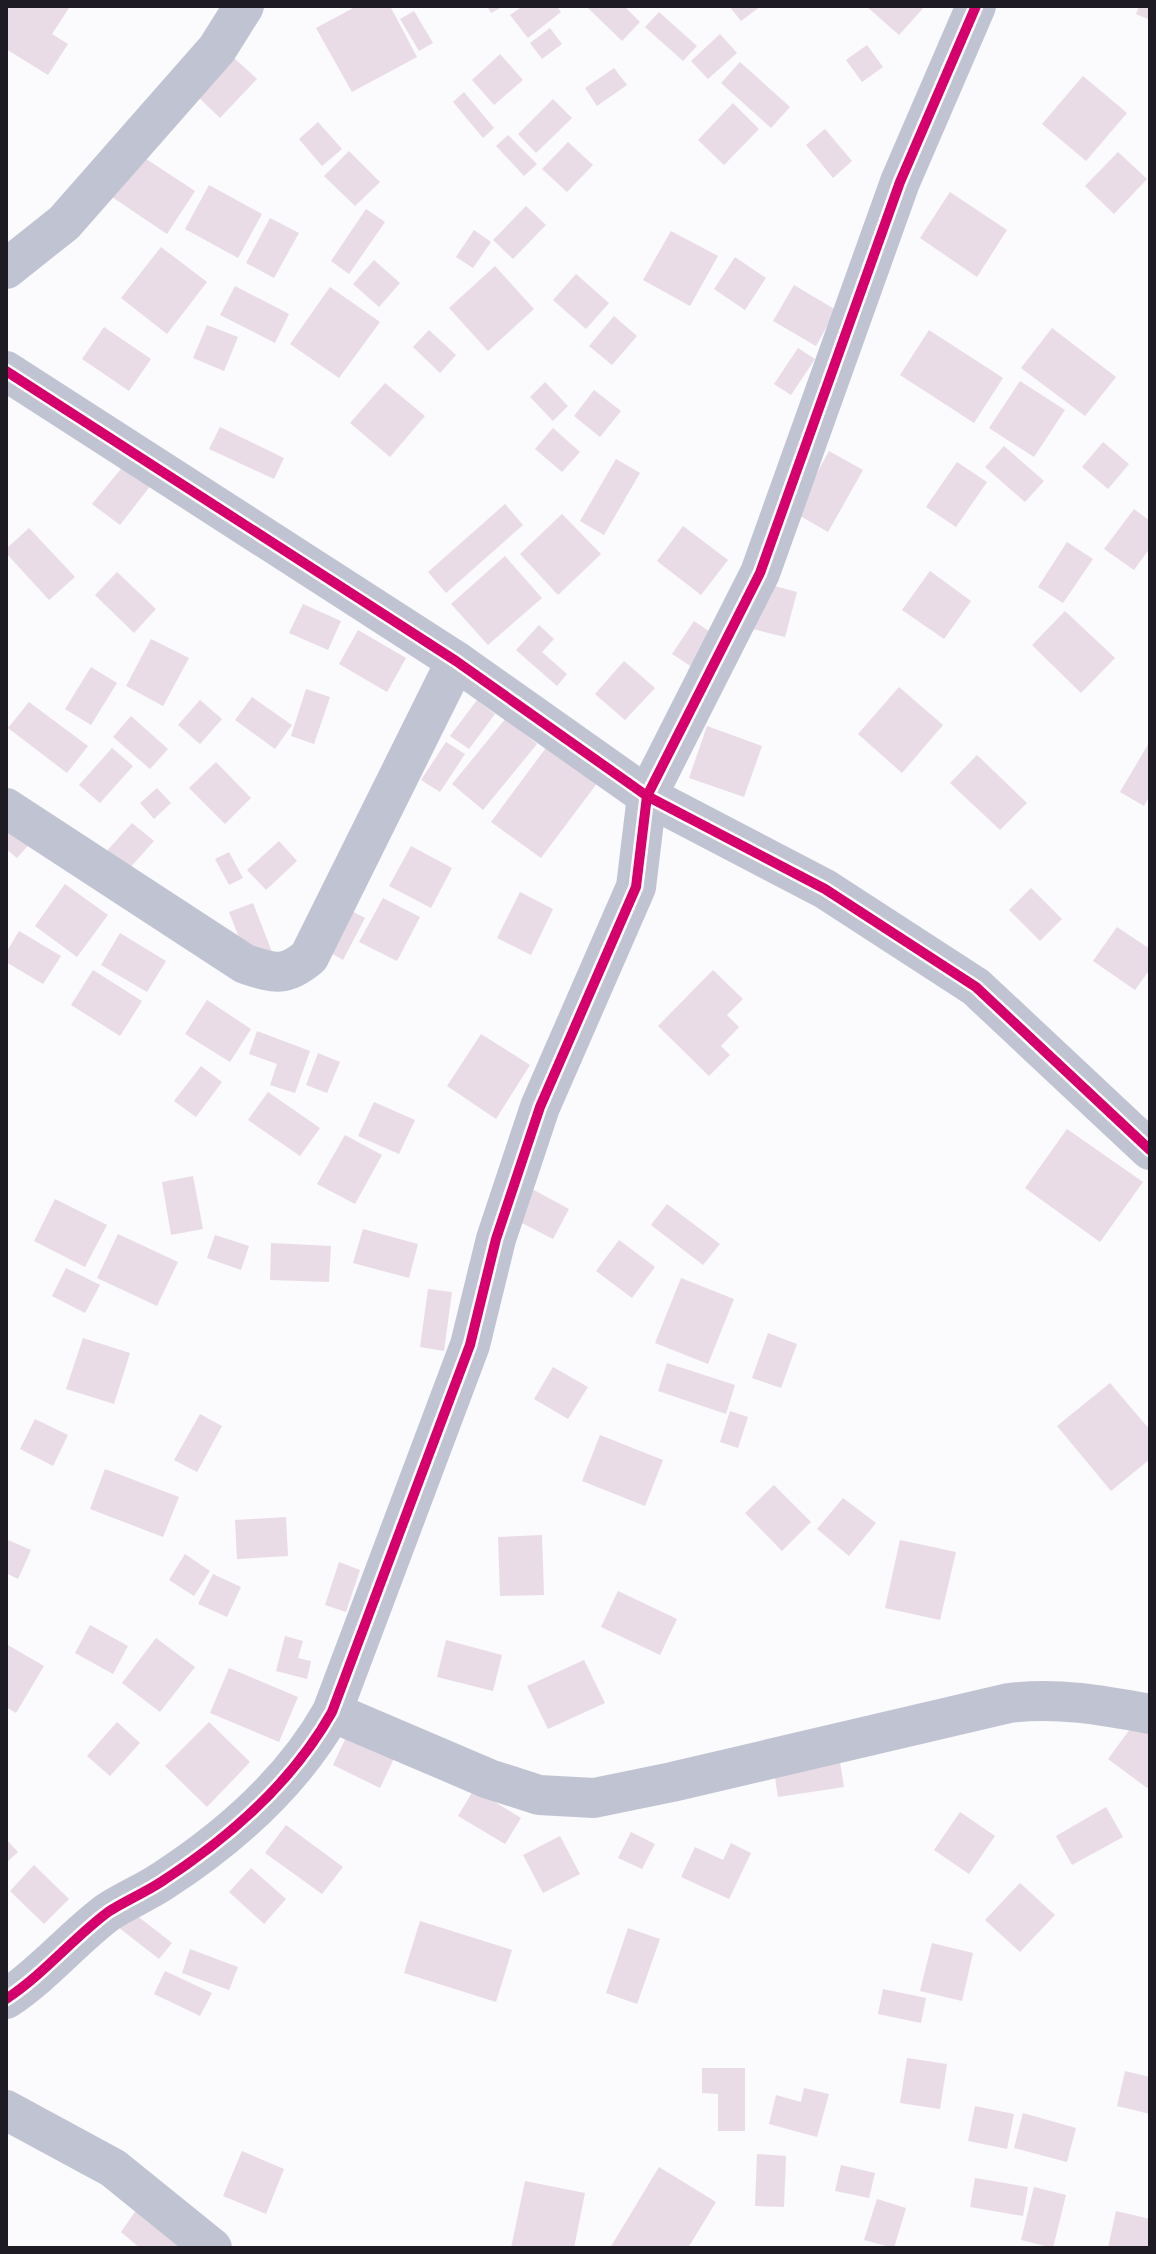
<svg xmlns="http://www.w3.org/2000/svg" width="1156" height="2254" viewBox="0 0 1156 2254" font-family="Manrope,sans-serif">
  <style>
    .building { fill: #e9dce6 }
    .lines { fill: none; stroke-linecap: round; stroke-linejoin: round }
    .minor { stroke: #c0c4d2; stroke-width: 40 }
    .cycleway-casing { stroke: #fff; stroke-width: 15 }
    .cycleway { stroke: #d6006c; stroke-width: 10 }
  </style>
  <rect width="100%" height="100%" fill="#fbfafd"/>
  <g class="building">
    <path d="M6,6H66L69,8L52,34L68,44L48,75L6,49Z"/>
    <path d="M357,6H390L417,57L352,92L316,28Z"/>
    <path d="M487,6H504L491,13Z"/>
    <path d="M523,6H557L561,12L528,38L510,15Z"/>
    <path d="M586,6H624L640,22L622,41Z"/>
    <path d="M729,6H761L741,21Z"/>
    <path d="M866,6H925L899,35Z"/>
    <path d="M1139,6H1150V20L1136,14Z"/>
    <path d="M414,11L433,43L419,51L400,19Z"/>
    <path d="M659,12L697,46L683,61L645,27Z"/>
    <path d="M550,28L562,44L542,59L530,43Z"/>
    <path d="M720,34L737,53L708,79L691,61Z"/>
    <path d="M867,45L883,67L862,82L846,60Z"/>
    <path d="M500,54L523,80L494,105L472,80Z"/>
    <path d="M232,56L257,79L220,118L195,94Z"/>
    <path d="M740,62L790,107L771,128L721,83Z"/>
    <path d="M614,68L627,85L597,106L585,88Z"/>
    <path d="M1083,76L1127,113L1086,161L1042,124Z"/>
    <path d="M464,92L494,128L483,138L453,102Z"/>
    <path d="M553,99L572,118L536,153L518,134Z"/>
    <path d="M733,103L759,129L724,165L698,140Z"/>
    <path d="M318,122L342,149L322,166L299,139Z"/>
    <path d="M825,129L852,161L833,178L806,145Z"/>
    <path d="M508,135L537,164L524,176L496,146Z"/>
    <path d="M568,142L593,165L567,192L542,169Z"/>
    <path d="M349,151L380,182L355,206L324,176Z"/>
    <path d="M1118,152L1147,179L1114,214L1085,186Z"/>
    <path d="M137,153L195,191L167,234L109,195Z"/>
    <path d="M209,185L262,214L238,258L185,229Z"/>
    <path d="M950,192L1007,230L977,277L920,238Z"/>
    <path d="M526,206L546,225L513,259L493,240Z"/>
    <path d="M366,209L385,222L349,274L331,261Z"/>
    <path d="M270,218L299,233L274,278L246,263Z"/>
    <path d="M474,230L491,242L473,268L456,257Z"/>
    <path d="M671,231L718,256L690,306L643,280Z"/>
    <path d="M161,247L207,282L167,334L121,298Z"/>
    <path d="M735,257L766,278L745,310L714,289Z"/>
    <path d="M374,260L400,283L379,307L353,284Z"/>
    <path d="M495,266L534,309L488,351L449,308Z"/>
    <path d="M576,274L609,303L586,329L553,300Z"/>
    <path d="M794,285L836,310L816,346L773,321Z"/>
    <path d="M235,286L289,314L275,343L220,315Z"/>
    <path d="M330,287L380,322L339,378L290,344Z"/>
    <path d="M614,316L637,336L612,365L589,346Z"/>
    <path d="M207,325L238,337L224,371L193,358Z"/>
    <path d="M104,327L151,359L129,391L82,359Z"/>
    <path d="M1052,328L1116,377L1085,416L1021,368Z"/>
    <path d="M429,330L456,355L440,373L413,347Z"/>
    <path d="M929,330L1003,378L974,423L900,375Z"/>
    <path d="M798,348L815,359L791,395L774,384Z"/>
    <path d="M1020,381L1065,410L1034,457L989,428Z"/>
    <path d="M545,382L568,406L553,421L530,397Z"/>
    <path d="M385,383L425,416L390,457L350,423Z"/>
    <path d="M594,390L621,411L600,437L574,416Z"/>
    <path d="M220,427L284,458L274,479L209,449Z"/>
    <path d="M553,428L580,452L562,472L535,449Z"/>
    <path d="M1103,442L1129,464L1108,489L1082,467Z"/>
    <path d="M1004,446L1044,481L1025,502L985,467Z"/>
    <path d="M829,451L863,470L828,532L795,513Z"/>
    <path d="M616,459L640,473L604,535L580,521Z"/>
    <path d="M957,462L987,482L956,527L926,507Z"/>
    <path d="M125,464L151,485L120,525L92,504Z"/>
    <path d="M505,504L523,525L446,593L428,572Z"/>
    <path d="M1134,509L1150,521V548L1134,570L1104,549Z"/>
    <path d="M562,514L601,554L558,595L520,554Z"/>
    <path d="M683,526L728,560L701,595L657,561Z"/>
    <path d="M29,528L75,577L49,600L6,553V549Z"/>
    <path d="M1067,542L1093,559L1063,603L1038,587Z"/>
    <path d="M505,556L542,598L488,645L451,604Z"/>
    <path d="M930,571L971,601L944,639L902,610Z"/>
    <path d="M117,572L156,609L134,633L95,595Z"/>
    <path d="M752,580L797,592L785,637L740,626Z"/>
    <path d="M303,604L341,621L328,650L289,633Z"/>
    <path d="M1065,611L1115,658L1081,693L1032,645Z"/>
    <path d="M694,621L713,634L692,667L672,654Z"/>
    <path d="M539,625L554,639L542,652L567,674L557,686L516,650Z"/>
    <path d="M358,630L406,658L387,692L339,664Z"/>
    <path d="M151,639L189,658L163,706L126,686Z"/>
    <path d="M624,661L655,688L625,720L595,694Z"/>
    <path d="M91,667L117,683L91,725L65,709Z"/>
    <path d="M899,687L943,725L902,773L858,734Z"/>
    <path d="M306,689L330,697L314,744L291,736Z"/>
    <path d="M252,697L292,725L275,749L235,720Z"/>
    <path d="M200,700L222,719L200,744L178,725Z"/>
    <path d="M477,700L495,714L469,749L450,736Z"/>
    <path d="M29,702L88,746L67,773L8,728Z"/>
    <path d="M131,716L168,749L150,769L113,737Z"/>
    <path d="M506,718L537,744L483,810L452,784Z"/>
    <path d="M707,726L762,746L744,797L689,778Z"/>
    <path d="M1150,741V795L1144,806L1120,792Z"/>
    <path d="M446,742L465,754L440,792L421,780Z"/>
    <path d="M548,745L598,782L541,858L491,822Z"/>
    <path d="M112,748L133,766L100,803L79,785Z"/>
    <path d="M977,755L1027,803L1000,830L950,783Z"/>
    <path d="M216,762L251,798L225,824L189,788Z"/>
    <path d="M157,788L171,803L154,819L140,803Z"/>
    <path d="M6,804L45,826L17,858L6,849Z"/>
    <path d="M132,823L154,841L127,871L106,852Z"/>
    <path d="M279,841L297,861L266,890L247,870Z"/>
    <path d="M411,846L452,868L431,908L389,886Z"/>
    <path d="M229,852L243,878L229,885L215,859Z"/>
    <path d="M65,884L108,915L77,957L35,926Z"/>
    <path d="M1031,888L1062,919L1040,941L1009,910Z"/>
    <path d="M520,892L553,909L531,955L497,938Z"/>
    <path d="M383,898L420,917L397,961L359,942Z"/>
    <path d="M253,903L272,952L248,961L229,912Z"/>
    <path d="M340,905L365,918L343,960L318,946Z"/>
    <path d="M1117,927L1150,949V969L1135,990L1093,961Z"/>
    <path d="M19,931L61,956L43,984L6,962V953Z"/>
    <path d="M120,933L166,961L147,992L101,965Z"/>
    <path d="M93,970L142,1001L120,1036L71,1005Z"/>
    <path d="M713,970L743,999L727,1015L739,1027L721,1046L730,1055L709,1076L658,1026Z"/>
    <path d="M207,1000L251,1029L230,1062L185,1034Z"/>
    <path d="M257,1031L310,1051L295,1093L270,1085L277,1064L249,1054Z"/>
    <path d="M481,1034L530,1065L496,1119L447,1086Z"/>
    <path d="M318,1053L340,1062L327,1093L306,1085Z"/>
    <path d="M201,1066L222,1082L196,1117L174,1101Z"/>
    <path d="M268,1092L320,1128L300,1156L248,1120Z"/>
    <path d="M374,1102L415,1120L399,1154L358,1136Z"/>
    <path d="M1067,1129L1143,1182L1100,1242L1025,1188Z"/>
    <path d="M345,1135L382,1155L355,1204L317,1184Z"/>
    <path d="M193,1176L203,1229L171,1235L162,1182Z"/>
    <path d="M532,1189L569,1209L553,1239L516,1220Z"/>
    <path d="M55,1199L107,1225L85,1267L34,1241Z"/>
    <path d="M667,1204L720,1244L703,1265L651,1225Z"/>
    <path d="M363,1229L418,1244L409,1278L353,1263Z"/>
    <path d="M118,1234L178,1262L157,1306L97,1278Z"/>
    <path d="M215,1235L249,1246L241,1270L207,1258Z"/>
    <path d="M619,1240L655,1267L632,1298L596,1271Z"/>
    <path d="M271,1243L331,1246L329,1282L270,1280Z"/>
    <path d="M66,1268L100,1285L85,1313L52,1296Z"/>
    <path d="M681,1278L734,1299L708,1364L655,1343Z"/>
    <path d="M428,1289L452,1292L444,1351L420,1347Z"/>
    <path d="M768,1333L797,1344L781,1388L752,1378Z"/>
    <path d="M83,1338L130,1353L114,1404L66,1389Z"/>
    <path d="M667,1363L735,1385L726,1414L658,1391Z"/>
    <path d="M553,1367L588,1387L568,1419L534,1399Z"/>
    <path d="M1110,1383L1150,1430V1459L1111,1491L1057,1426Z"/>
    <path d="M730,1411L748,1417L738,1448L720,1442Z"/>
    <path d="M200,1414L222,1426L197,1472L174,1460Z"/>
    <path d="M35,1419L68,1435L53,1466L20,1449Z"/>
    <path d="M600,1435L663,1460L645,1506L582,1481Z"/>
    <path d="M105,1469L179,1497L163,1537L90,1509Z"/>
    <path d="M774,1485L811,1522L782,1551L745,1513Z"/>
    <path d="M843,1498L876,1523L849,1556L817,1529Z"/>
    <path d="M286,1517L288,1556L237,1559L235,1520Z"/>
    <path d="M542,1535L544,1595L500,1596L498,1537Z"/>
    <path d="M6,1539L31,1550L18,1579L6,1573Z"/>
    <path d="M900,1540L956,1552L940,1620L885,1608Z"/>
    <path d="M185,1554L210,1571L194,1596L169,1580Z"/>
    <path d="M339,1562L360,1570L346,1612L325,1605Z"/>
    <path d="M213,1574L241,1587L227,1617L198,1604Z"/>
    <path d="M618,1591L677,1619L660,1655L601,1627Z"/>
    <path d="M90,1625L128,1646L113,1674L75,1653Z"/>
    <path d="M285,1636L303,1641L298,1658L311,1661L307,1679L276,1671Z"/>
    <path d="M156,1638L195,1667L160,1712L122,1683Z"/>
    <path d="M446,1640L502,1655L493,1691L437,1677Z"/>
    <path d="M6,1644L44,1666L16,1713L6,1707Z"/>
    <path d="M584,1660L605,1703L548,1729L527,1686Z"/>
    <path d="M229,1668L298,1697L279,1742L210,1713Z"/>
    <path d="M1136,1721L1150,1731V1784L1147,1788L1108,1759Z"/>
    <path d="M117,1722L140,1743L110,1776L87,1756Z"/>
    <path d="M209,1722L250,1762L207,1807L165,1766Z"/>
    <path d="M350,1729L397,1752L380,1788L333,1765Z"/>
    <path d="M836,1736L844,1787L778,1797L770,1745Z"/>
    <path d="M474,1789L521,1818L505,1844L458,1816Z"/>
    <path d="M1106,1807L1123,1837L1072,1865L1056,1836Z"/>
    <path d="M960,1812L995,1836L969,1874L934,1850Z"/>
    <path d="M286,1825L343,1867L322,1894L265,1853Z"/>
    <path d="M631,1832L655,1844L642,1869L618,1858Z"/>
    <path d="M560,1836L580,1874L543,1893L523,1855Z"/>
    <path d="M6,1839L18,1852L6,1863Z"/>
    <path d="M731,1843L751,1853L729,1899L681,1877L695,1847L723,1860Z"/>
    <path d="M34,1865L69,1899L44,1924L10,1891Z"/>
    <path d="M251,1868L286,1899L264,1924L229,1892Z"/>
    <path d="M1020,1883L1055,1915L1020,1952L985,1920Z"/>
    <path d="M131,1911L172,1943L159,1959L118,1927Z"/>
    <path d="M420,1921L512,1950L496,2002L404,1973Z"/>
    <path d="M628,1928L660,1939L637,2004L606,1993Z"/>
    <path d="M932,1943L973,1953L962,2001L920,1991Z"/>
    <path d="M190,1949L238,1967L229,1990L182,1973Z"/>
    <path d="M165,1971L212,1993L200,2016L154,1994Z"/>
    <path d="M883,1989L926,1998L921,2023L878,2014Z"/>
    <path d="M907,2058L947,2064L940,2109L900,2103Z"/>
    <path d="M702,2068H745V2131H718V2094L702,2093Z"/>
    <path d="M1125,2071L1150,2077V2114L1117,2106Z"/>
    <path d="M804,2088L829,2094L817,2137L769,2124L776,2095L801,2102Z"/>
    <path d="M975,2106L1014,2114L1007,2149L968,2141Z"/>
    <path d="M1023,2113L1076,2128L1067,2162L1014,2148Z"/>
    <path d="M242,2151L284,2169L266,2214L223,2196Z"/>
    <path d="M757,2154L786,2156L784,2207L755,2206Z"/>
    <path d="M841,2165L875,2173L869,2198L835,2191Z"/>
    <path d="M659,2167L716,2202L688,2248H610Z"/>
    <path d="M975,2178L1028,2187L1023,2216L970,2207Z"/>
    <path d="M525,2181L585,2193L574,2248H511Z"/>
    <path d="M1034,2187L1066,2195L1053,2248L1021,2240Z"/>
    <path d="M877,2199L906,2208L894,2248L864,2240Z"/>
    <path d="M139,2206L184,2238L178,2248H140L121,2232Z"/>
    <path d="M1116,2211L1150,2219V2248H1108Z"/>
  </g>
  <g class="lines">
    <g class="minor">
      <path d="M6,269L64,223L217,49L244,6"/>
      <path d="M6,371L456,661L647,796L825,889L976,987L1150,1150"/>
      <path d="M6,808L245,964C274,973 284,978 309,957L456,661"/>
      <path d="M332,1712L489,1779L539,1795L594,1798L672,1782L1009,1703C1057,1697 1102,1705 1150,1714"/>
      <path d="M6,1999C44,1974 72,1939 108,1912C125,1901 144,1893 161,1882C229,1838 292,1783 332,1712L470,1345L496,1239L540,1107L636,887L647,796L760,573L900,182L976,6"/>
      <path d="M6,2110L113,2168L212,2248"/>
    </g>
    <defs>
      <g id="cycleway">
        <path d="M6,371L456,661L647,796L825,889L976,987L1150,1150"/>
        <path d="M6,1999C44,1974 72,1939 108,1912C125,1901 144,1893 161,1882C229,1838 292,1783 332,1712L470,1345L496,1239L540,1107L636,887L647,796L760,573L900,182L976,6"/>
      </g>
    </defs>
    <use href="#cycleway" class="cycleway-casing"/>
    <use href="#cycleway" class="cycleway"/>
  </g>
  <rect width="1156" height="2254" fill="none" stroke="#1f1b24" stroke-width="16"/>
</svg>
